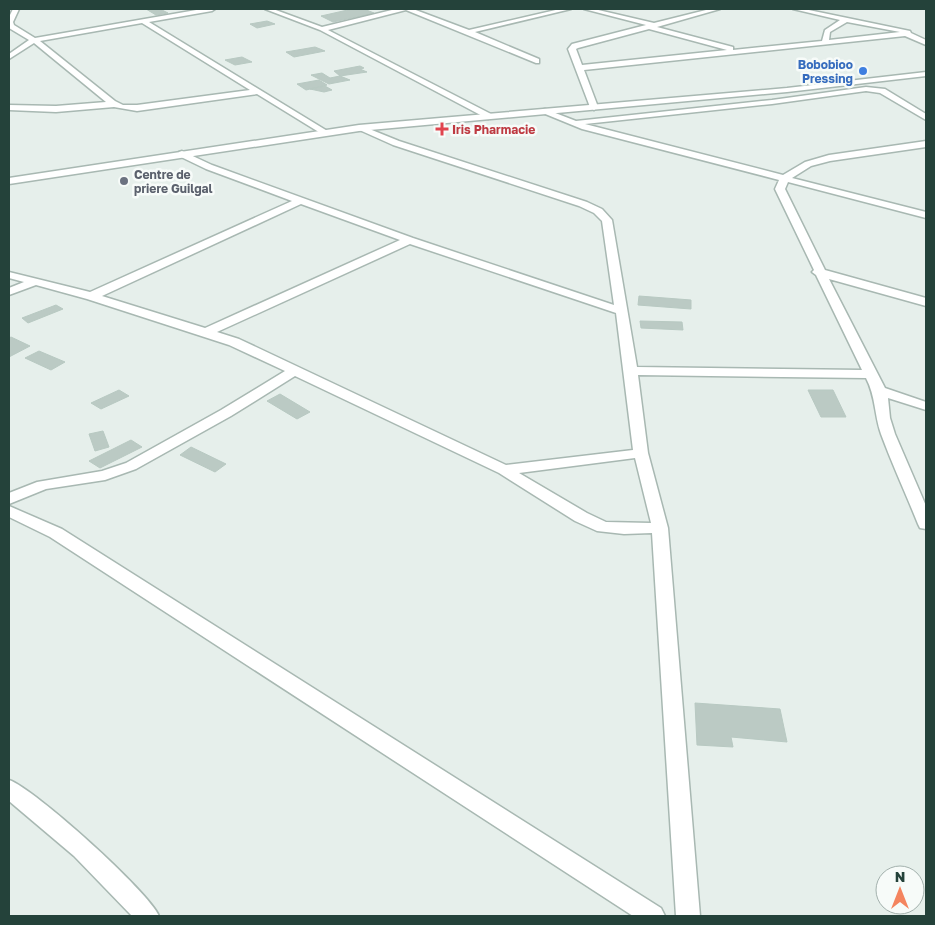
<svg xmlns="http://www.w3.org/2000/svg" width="935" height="925" viewBox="0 0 935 925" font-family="'Golos Text',sans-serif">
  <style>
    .building { fill: #bbcac4; stroke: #b8c9c2 }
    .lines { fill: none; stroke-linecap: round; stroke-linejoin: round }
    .minor-casing { stroke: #a8b8b2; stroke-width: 3 }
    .tertiary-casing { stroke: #a8b8b2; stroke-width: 3 }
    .minor { fill: #fff; fill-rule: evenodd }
    .tertiary { fill: #fff; fill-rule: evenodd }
    .shop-dot { fill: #3f7fe0; stroke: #f7fbf9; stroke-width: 2 }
    .health-dot { fill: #e0444e; stroke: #f7fbf9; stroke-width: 2 }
    .worship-dot { fill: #6b7280; stroke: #f7fbf9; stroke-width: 2 }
    .labels { text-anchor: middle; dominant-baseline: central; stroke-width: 5; stroke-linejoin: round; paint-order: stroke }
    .far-shop-label { font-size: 12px; font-weight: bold; fill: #366cbe; stroke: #f7fbf9; text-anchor: end }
    .far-health-label { font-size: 12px; font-weight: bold; fill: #be3a42; stroke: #f7fbf9; text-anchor: start }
    .far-worship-label { font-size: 12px; font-weight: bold; fill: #5b616d; stroke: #f7fbf9; text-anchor: start }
  </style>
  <rect width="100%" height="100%" fill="#e6efeb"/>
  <g class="building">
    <path d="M146,9H160L168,13L156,15Z"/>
    <path d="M352,9H364L374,13L333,22L321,16Z"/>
    <path d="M267,21L275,24L257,28L250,24Z"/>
    <path d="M315,47L325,51L294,57L286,52Z"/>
    <path d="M242,57L252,62L235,65L225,60Z"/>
    <path d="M360,66L364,68L360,69L367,72L340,76L334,71Z"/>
    <path d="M322,73L330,78L340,76L350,80L329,84L311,75Z"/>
    <path d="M319,80L327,85L306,90L297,84Z"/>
    <path d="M325,86L332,90L324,92L310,89Z"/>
    <path d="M639,296L691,300V309L638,305Z"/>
    <path d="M56,305L63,309L28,323L22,318Z"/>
    <path d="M640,321L682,322L683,330L641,328Z"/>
    <path d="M11,337L30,346L9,357V338Z"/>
    <path d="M39,351L65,362L51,370L25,358Z"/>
    <path d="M119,390L129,396L101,409L91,403Z"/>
    <path d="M808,390H833L846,417H821Z"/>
    <path d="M280,394L310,412L297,419L267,401Z"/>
    <path d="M103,431L109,447L95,451L89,434Z"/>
    <path d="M131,440L142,447L100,468L89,461Z"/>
    <path d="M191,447L226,464L215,472L180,455Z"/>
    <path d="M695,703L780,709L787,742L731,737L733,747L697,745Z"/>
  </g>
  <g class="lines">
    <defs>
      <g id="minor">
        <path d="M13,9H19L13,22L14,25L35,38L202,9H215L212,11L149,22L329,132L328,134H322L257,94L137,111L114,107L56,112L9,110V105L56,106L106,102L34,43L9,59V54L29,40L9,28V17ZM142,23L250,90L137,105H123L115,101L40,41Z"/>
        <path d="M265,9H273L322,27L396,9H413L469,30L560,9H571L475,32L539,59V63H536L406,10L328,30L491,114L492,116L488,119L320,30Z"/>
        <path d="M584,9H594L654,23L710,9H720L657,27L733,47V50L822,41L825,30L840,20L793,9H804L910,31L911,33L926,40V45L905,36L584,70L598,107L594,110L590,107L568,49L572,44L646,25ZM847,22L900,32L829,40L830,32ZM649,29L727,50L582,65L576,49L578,48Z"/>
        <path d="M866,87L885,89L926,114V120L880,93L866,91L772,104L585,124L783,175L805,162L829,155L926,141V147L830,161L811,166L792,178L926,212V218L788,182L785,189L825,270L926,298V306L829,279L885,388L926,402V410L888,398L890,418L895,434L926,506V529L920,528L918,524C906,494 892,464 881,434C874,414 876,397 866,378L638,375L648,453L668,528L700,916H676L652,533L624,534L597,531L575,521L499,473L295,376L231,416L136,469L105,480L46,489L9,504V493L37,482L102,471L126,463L221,410L285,371L229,345L87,299L36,285L9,295V288L24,282L9,278V272L90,292L292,201L206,169L179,156V152L182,151L212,165L413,238L614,305L602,221L594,213L579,206L393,145L355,128L362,126L399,141L587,202L602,209L612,220L637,367L862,370L816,275L812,272L814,270L775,189L779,180L582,129L538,111L545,109L576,121L772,100ZM301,204L400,240L205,328L102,296ZM410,244L616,313L633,450L506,465L239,339L217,332ZM635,458L651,523L606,522L587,513L519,473Z"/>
        <path d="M9,506L62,529L661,908L665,916H633L50,537L9,517Z"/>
        <path d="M9,780C35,789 149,892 159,916H132L74,856L9,801Z"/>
      </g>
      <path id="tertiary" d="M926,72V76L787,92L359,131L9,184V178L359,125L787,88Z"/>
    </defs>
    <use href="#minor" class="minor-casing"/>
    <use href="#tertiary" class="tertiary-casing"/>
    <use href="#minor" class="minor"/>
    <use href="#tertiary" class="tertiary"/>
  </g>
  <circle class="shop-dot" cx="863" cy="71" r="5"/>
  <path class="health-dot" d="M439.5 121.5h5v5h5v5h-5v5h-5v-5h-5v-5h5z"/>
  <circle class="worship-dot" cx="124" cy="181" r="5"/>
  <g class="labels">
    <g class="far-shop-label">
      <text x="853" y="64">Bobobioo<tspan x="853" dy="14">Pressing</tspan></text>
    </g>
    <g class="far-health-label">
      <text x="452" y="129">Iris Pharmacie</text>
    </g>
    <g class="far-worship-label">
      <text x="134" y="174">Centre de<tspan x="134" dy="14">priere Guilgal</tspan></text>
    </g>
  </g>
  <rect width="935" height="925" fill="none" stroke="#24423a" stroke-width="20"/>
  <g transform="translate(900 890)"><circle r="24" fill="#f7fbf9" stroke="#a3b1ad"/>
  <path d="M0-4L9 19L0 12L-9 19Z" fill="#f4845f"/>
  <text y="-8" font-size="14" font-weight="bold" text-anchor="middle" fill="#24423a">N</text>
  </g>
</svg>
